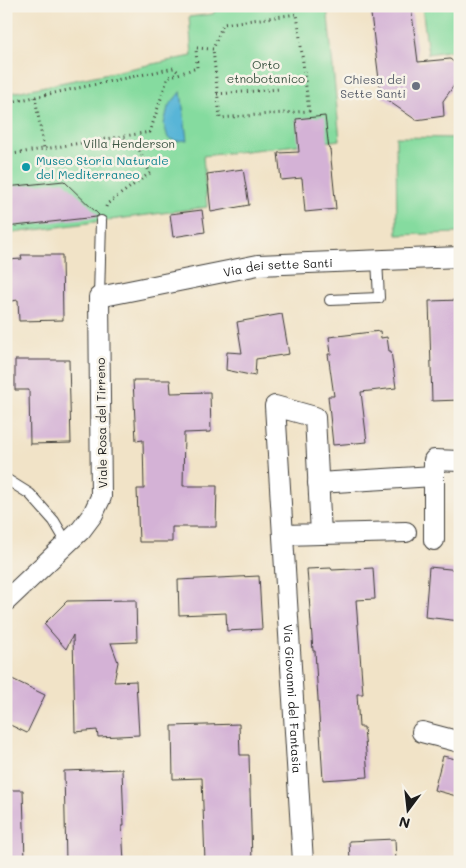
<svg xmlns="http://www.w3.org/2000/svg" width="466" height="868" viewBox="0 0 466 868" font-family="Mali,sans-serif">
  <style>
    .green { fill: #85db9f; stroke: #507c5e }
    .water { fill: #59b5d7; stroke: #3a687a }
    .building { fill: #d4b2d6 }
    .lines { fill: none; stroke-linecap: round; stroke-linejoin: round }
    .lane-casing { stroke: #3c3a36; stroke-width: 12 }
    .street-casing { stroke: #3c3a36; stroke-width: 22 }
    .path { stroke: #3c3a36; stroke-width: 3; stroke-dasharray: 1 4; stroke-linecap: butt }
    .lane { stroke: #fff; stroke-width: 10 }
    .street { stroke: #fff; stroke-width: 20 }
    .worship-dot { fill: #6b7280; stroke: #f7f3e8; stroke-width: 2 }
    .culture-dot { fill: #0f9aa8; stroke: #f7f3e8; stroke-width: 2 }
    .labels { text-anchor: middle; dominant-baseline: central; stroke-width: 5; stroke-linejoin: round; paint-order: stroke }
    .park-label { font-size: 12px; fill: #3c5543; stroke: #f7f3e8 }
    .worship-label { font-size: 12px; fill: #5b616d; stroke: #f7f3e8; text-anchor: end }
    .culture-label { font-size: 12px; fill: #0d838f; stroke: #f7f3e8; text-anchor: start }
    .street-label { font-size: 12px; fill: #1c1c1c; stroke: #f7f3e8 }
  </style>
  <rect width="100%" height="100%" fill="#f7f3e8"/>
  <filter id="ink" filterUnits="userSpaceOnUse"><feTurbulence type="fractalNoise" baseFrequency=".02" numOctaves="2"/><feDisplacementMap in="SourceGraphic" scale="10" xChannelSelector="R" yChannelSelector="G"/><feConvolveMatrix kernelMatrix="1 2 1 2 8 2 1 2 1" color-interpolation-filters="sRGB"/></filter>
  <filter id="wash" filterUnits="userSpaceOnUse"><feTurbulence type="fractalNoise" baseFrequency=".0096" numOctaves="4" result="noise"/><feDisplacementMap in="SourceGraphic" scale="20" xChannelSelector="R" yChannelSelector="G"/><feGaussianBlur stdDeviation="1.12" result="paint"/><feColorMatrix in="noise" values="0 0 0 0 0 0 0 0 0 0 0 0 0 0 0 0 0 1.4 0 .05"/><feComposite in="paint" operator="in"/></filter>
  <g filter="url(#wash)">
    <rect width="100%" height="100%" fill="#f1e3c7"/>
    <g class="green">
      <path d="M218,6H327L340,140L203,156L207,207L6,234V94L192,56L189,17L213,14Z"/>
      <path d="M422,6H460V49L428,54Z"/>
      <path d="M396,137L460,138V233L397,235Z"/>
    </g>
    <path class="water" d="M181,91L187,140L176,141L168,138L164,124L168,107Z"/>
    <g id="blocks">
      <g class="building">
        <path d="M370,6H411L418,62L450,59L460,67V77L443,101L444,116L416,120L381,96Z"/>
        <path d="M325,116L329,149H330L336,209L305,212L302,178L281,180L278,153L299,152L296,119Z"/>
        <path d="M243,169L249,205L211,212L207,174Z"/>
        <path d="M64,181L99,215L96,217L6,227V187Z"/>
        <path d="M202,210L205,232L173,237L170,214Z"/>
        <path d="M21,255H62L63,320L19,321L18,300L6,302V260L22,259Z"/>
        <path d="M460,300V400L432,401L429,301Z"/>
        <path d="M282,314L289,354L256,359L255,376L226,370L227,352L242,353L237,322Z"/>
        <path d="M380,331L381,338L387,337L389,351H391L396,388L361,392L367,442L333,445L328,396H334L328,354H331L329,337Z"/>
        <path d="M15,360H69L71,443L30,444L29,390H15Z"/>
        <path d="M133,380H170L171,393L210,392L211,432L184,433L183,486H217L216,527H172V542H139L137,489H144L143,440L136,441Z"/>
        <path d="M429,567L460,570V621L425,617Z"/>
        <path d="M331,568L332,570L373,568L375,599L356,600L363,694H357L359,727H364L368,777L323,780L315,651H313L307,569Z"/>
        <path d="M259,576L262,629L227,631L226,613L179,615L178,580Z"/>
        <path d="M136,600L137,642L111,643L118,662L114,682L136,681L139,735L98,737L97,730L75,732L73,635L66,649L44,624L67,601Z"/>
        <path d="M6,676L45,695L27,733L6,723Z"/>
        <path d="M239,724L240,755H249L252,862H205L202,778L173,779L172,726Z"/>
        <path d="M443,756L460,760V797L434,790Z"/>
        <path d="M122,769L124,826H122L124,862H66L64,771Z"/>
        <path d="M6,790H23L25,862H6Z"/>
        <path d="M395,839L396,862H350L349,841Z"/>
      </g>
    </g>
  </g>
  <g filter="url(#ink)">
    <use href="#blocks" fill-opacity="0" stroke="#3c3a36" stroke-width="1"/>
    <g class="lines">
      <defs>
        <g id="lane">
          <path d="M99,297L101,221"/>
          <path d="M330,300L379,298L377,260"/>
          <path d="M6,479L30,494L54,521L67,543"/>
        </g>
        <g id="street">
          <path d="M318,483L434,476"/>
          <path d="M321,534L406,532"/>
          <path id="s1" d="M284,535L321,534L315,417L275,406L303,862"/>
          <path d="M434,540V460L460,461"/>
          <path id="s2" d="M6,601L81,530L93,514L101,497L99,297L258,265L460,257"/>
          <path d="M422,732L460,742"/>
        </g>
      </defs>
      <use href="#lane" class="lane-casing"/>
      <use href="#street" class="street-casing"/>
      <g class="path">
        <path d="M217,94L280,89"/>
        <path d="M35,97L44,149"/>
        <path d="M6,103L174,68L179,73"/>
        <path d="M6,155L150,132L168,77L197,68L196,48L213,49L223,24L297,14L309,111L220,118L213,49"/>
        <path d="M106,207L107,204L150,173L139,149L121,137"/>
      </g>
      <use href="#lane" class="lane"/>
      <use href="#street" class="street"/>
    </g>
  </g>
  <circle class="worship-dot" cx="416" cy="86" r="5"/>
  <circle class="culture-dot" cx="26" cy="167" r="5"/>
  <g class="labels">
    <g class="park-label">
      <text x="266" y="64">Orto<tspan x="266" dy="14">etnobotanico</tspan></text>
      <text x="129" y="143">Villa Henderson</text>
    </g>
    <g class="worship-label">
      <text x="406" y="79">Chiesa dei<tspan x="406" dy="14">Sette Santi</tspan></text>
    </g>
    <g class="culture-label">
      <text x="36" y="160">Museo Storia Naturale<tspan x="36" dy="14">del Mediterraneo</tspan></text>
    </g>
    <g class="street-label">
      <text stroke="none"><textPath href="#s2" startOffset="524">Via dei sette Santi</textPath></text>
      <text transform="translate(101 423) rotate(-91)">Viale Rosa del Tirreno</text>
      <text stroke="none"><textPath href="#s1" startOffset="489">Via Giovanni del Fantasia</textPath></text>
    </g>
  </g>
  <rect width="466" height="868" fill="none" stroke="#f7f3e8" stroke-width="25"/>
  <g transform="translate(408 810) rotate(195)" stroke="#f7f3e8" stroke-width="4" paint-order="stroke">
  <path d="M0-4L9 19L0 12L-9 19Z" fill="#1c1c1c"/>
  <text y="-8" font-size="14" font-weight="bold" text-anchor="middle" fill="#1c1c1c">N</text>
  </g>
</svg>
